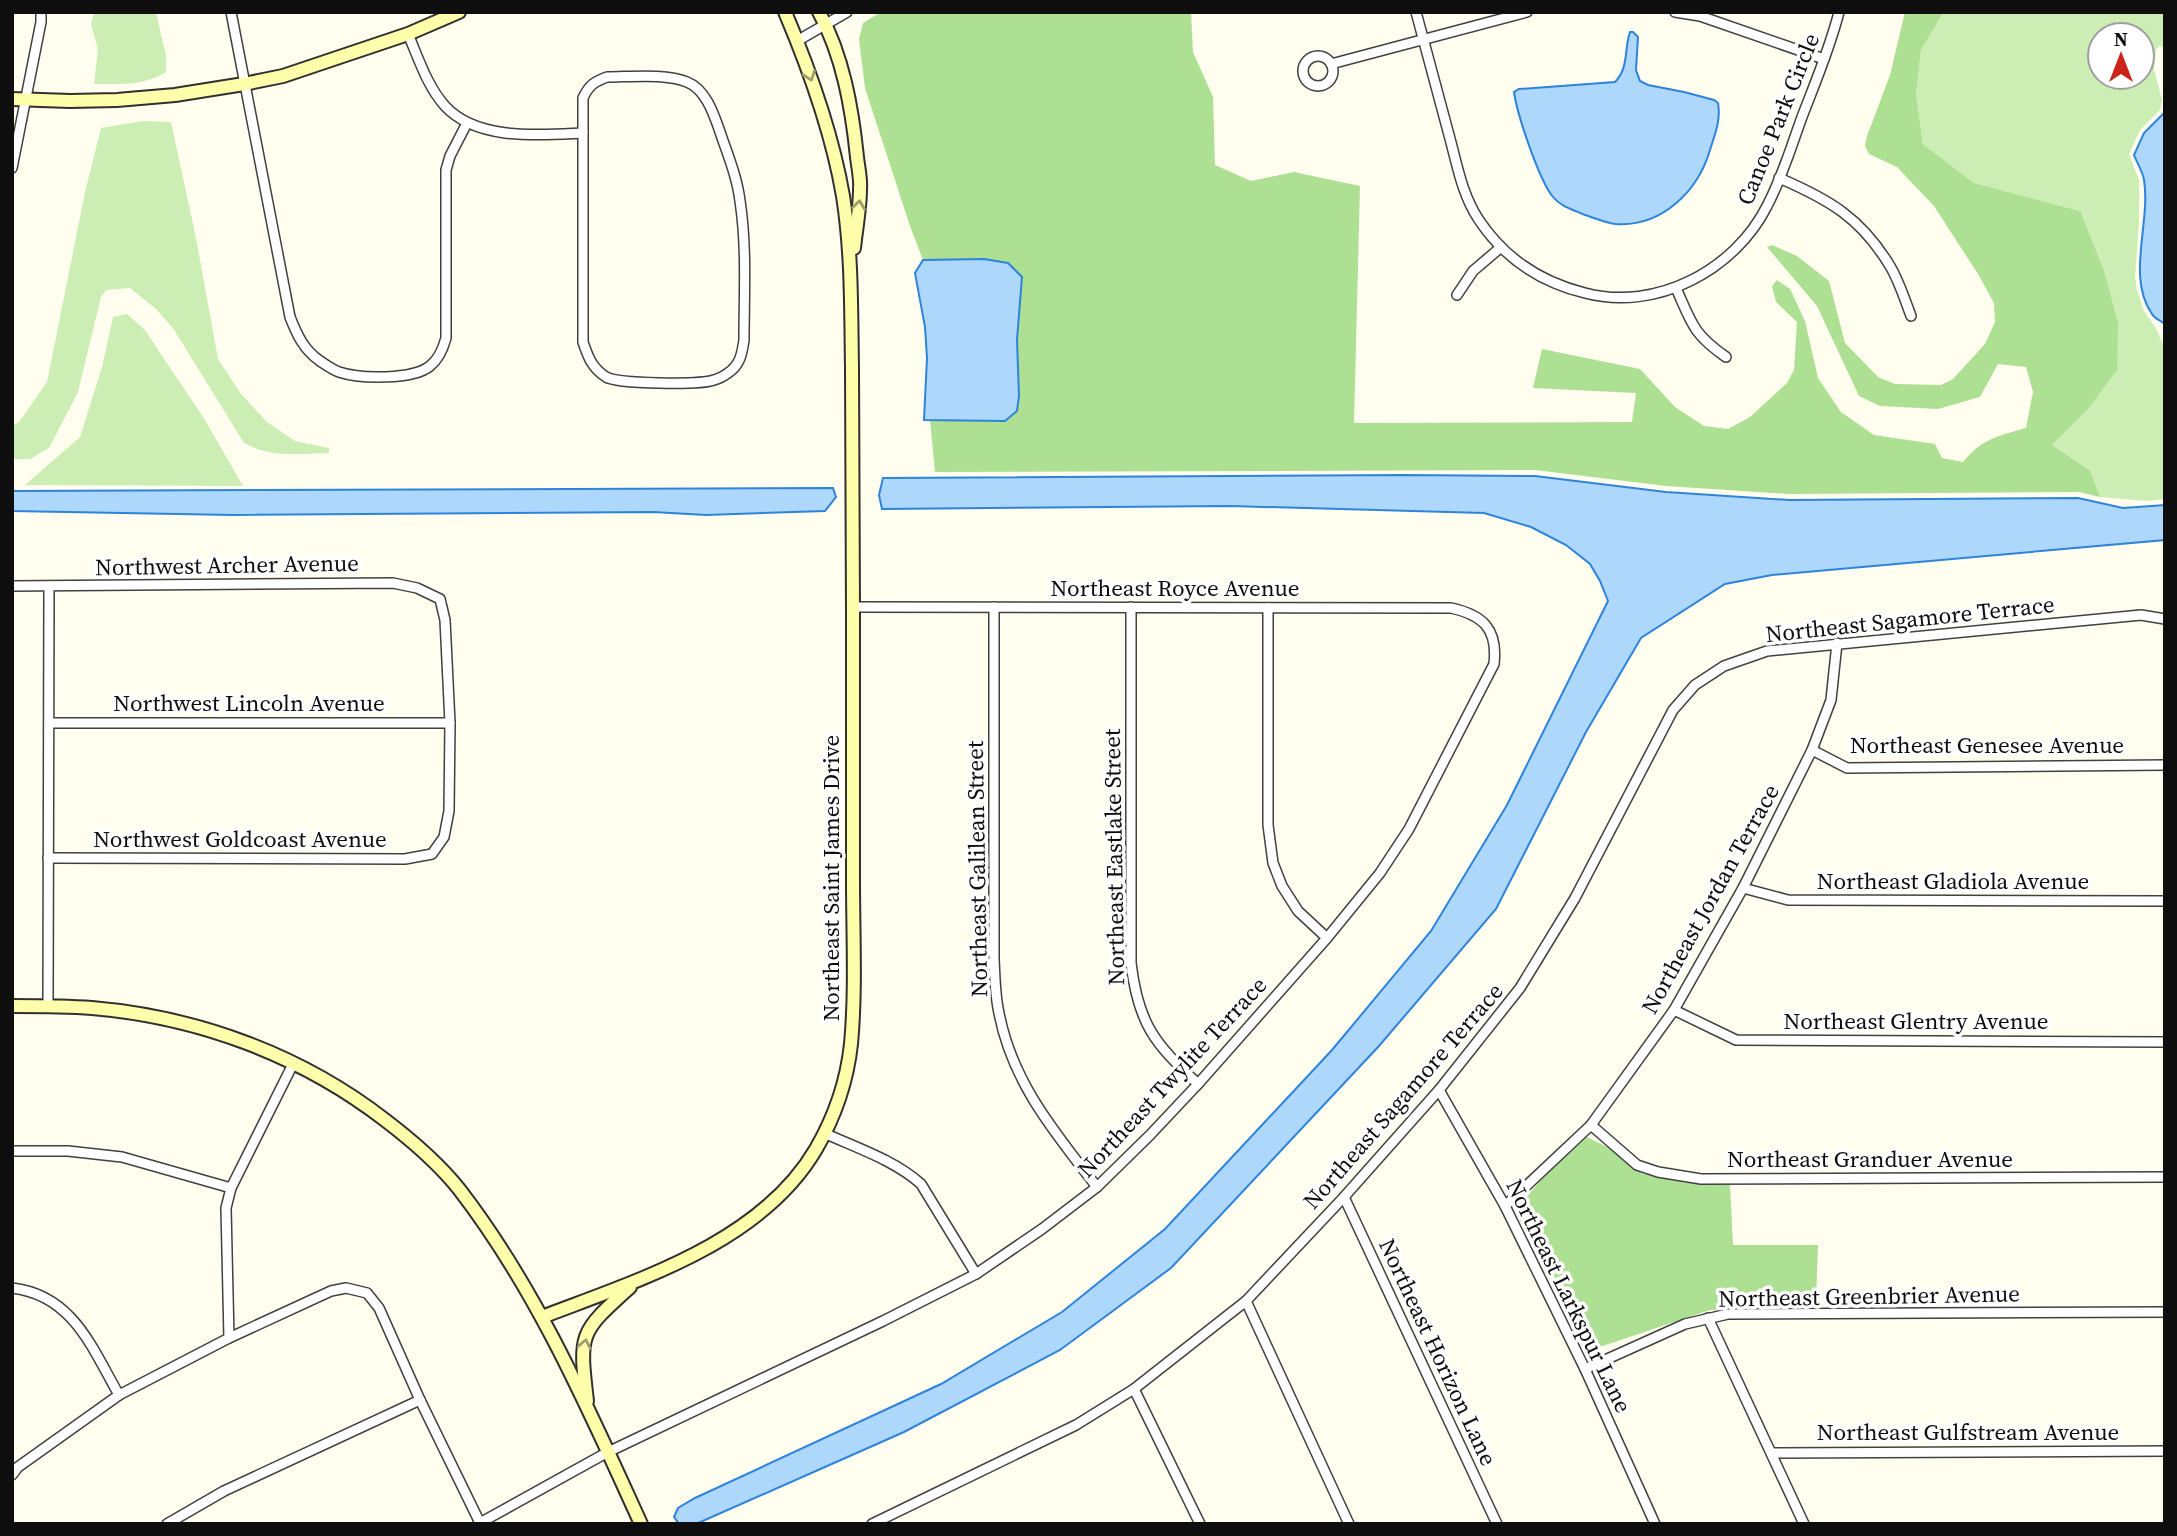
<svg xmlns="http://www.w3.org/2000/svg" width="2177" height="1536" viewBox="0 0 2177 1536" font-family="'Source Serif 4',serif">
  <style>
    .green { fill: #cceeb4; fill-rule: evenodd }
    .forest { fill: #ade092 }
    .water { fill: #aed7fc; stroke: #2e83da; stroke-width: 2 }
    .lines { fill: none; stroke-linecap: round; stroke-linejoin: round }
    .street-casing { stroke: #414141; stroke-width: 12 }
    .secondary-casing { stroke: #303030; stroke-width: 16 }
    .street { stroke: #fff; stroke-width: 9 }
    .secondary { stroke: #fffeaa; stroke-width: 12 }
    .oneway { stroke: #9f9e6c }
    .labels { text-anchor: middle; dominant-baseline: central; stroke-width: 7; stroke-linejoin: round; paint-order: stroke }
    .street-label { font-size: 23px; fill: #0e0e0e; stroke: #fff }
  </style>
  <rect width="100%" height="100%" fill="#fffeef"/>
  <g class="green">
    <path d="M94,12H156L166,56V72C144,86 119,84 94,84L98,49L91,24Z"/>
    <path d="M1944,12H2165V48L2160,46L2156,49L2154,69L2162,100L2160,110L2140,130L2129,154L2139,180V221L2135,278L2137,290L2144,311L2155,327L2163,344L2165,345V499L2146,501L2100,497L2089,471L2052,445L2087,410L2080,211L1974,183L1923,144L1916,95L1921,50ZM2100,35H2142V77H2100Z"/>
    <path d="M143,121L171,122L196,238L218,359L241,394L267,422L295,441L329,448V453C300,454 271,458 244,443L173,328L156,309L130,288L106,290L101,297L78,392L61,425L49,448L30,459H12V426L19,422L47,382L85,192L101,128Z"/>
    <path d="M127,314L144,329L205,420L243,486L25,485L80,437L102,367L113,317Z"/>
  </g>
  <g class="forest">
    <path d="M881,12H1191L1193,52L1213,97L1215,165L1251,181L1294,172L1360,186L1354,423L1632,422L1636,393L1533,388L1542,349L1640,369L1675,407L1704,426L1728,429L1750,417L1787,383L1794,370L1797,322L1776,302L1772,286L1777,280L1790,289L1805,321L1818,378L1841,412L1874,435L1935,444L1942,458L1963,462C1982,439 1997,436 2026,428L2033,392L2026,367L1998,364L1980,397L1938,409L1880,406L1859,396L1817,306L1767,247L1772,245L1797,256L1829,281L1845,343L1878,377L1895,384L1941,385L1953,379L1985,344L1995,322L1994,303L1978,274L1934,206L1897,167L1869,154L1865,146L1867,136L1890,75L1905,12H1944L1921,50L1916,95L1923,144L1974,183L2080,211L2104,271L2118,323L2117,370L2087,410L2052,445L2090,471L2100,497L2079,492L1789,494L1666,486L1535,470L935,472L930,420L1005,421L1017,411L1019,396L1017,340L984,259L923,260L910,226L865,88L859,39L863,23Z"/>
    <path d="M1587,1137L1609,1148L1634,1169L1643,1174L1687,1183L1730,1185L1733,1245H1818L1816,1301L1819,1306L1710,1310L1585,1352L1515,1210L1543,1178Z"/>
  </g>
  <g class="water">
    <path d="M1630,32H1633L1638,37L1636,70L1640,81L1648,85L1684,92L1714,100L1718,103C1721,120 1715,134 1710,150C1698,191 1662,227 1616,224C1606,223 1595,218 1585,215C1574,210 1561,207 1553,197C1539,180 1517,114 1514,92L1519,89L1615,82C1629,68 1624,49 1630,32Z"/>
    <path d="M2165,112V324C2161,321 2154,318 2152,314C2126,277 2151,222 2144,180C2143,172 2137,163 2134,155L2144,133Z"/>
    <path d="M984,259L1008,263L1022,277L1017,340L1019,396L1017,411L1005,421L924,420L927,358L925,327L915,273L923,260Z"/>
    <path d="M1404,475L1535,476L1666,492L1789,500L2078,498L2123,508L2165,505V540L1772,575L1725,584L1641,638L1586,732L1496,909L1379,1046L1171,1268L1060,1350L904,1432L696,1524H679L674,1517L678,1508L695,1498L941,1384L1062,1312L1165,1229L1332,1050L1431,931L1507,805L1608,601L1600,581L1590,564L1566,545L1531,527L1484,513L1230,506L882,509L879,495L883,478Z"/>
    <path d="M833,488L836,497L825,511L706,515L653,512L233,515L12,511V491Z"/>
  </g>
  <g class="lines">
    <defs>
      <g id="street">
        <path d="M231,12L290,317C297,335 304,350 320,361C326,365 333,370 339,372C360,379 413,380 430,366C439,359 443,349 446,338V170L450,156L467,123"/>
        <path d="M1416,12C1427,53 1438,94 1449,135C1457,164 1462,195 1479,220C1505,259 1540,282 1585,293C1656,312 1735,270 1767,206C1782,178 1791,147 1802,117C1815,83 1830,48 1839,12"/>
        <path d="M1675,12L1700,16L1824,59"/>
        <path d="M408,34C418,57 427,86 445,106C477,141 539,135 583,133"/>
        <path d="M797,41L847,12"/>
        <circle cx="1318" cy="71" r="15"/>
        <path d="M1331,64L1527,12"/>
        <path d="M607,77C630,77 666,73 687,82C705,89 713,112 719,129C727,153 737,176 740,201C747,247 744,294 744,340C742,354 740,365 728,373C724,376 718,379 714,380C700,385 618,384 606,377C592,368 588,357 583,342V98C589,85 594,82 607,77Z"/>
        <path d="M12,168L41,22V12"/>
        <path d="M1779,178C1830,200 1861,218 1890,266C1899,281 1905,300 1911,316"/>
        <path d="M1676,288C1692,324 1693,334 1726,357"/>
        <path d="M1457,295L1473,271L1500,248"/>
        <path d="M12,586L393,583L417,588L440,599L445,620L450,723L449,811L444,837L432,854L405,859L48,858"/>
        <path d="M994,607V959C995,977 995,996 999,1013C1012,1082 1055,1133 1097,1187"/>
        <path d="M1131,607V963C1138,1024 1155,1044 1198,1084"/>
        <path d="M1268,608V825L1273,863L1282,886L1298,911L1327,938"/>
        <path d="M49,723H450"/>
        <path d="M1812,750L1847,768L2165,765"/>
        <path d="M1743,888L1788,900L2165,901"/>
        <path d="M48,1007L49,586"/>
        <path d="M1674,1010L1736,1040L2165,1042"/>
        <path d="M1439,1090L1505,1206L1585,1369L1655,1524"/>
        <path d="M1591,1125L1637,1165L1658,1172L1701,1179L2165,1177"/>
        <path d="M824,1133C857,1148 894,1160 921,1184L976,1274"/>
        <path d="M12,1151H68L122,1157L231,1188"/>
        <path d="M1344,1197L1497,1524"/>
        <path d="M1505,1206L1591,1125L1674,1010L1743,888L1812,750L1831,700L1837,643"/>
        <path d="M12,1288C73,1295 92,1348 119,1395"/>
        <path d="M1246,1301L1349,1524"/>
        <path d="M1708,1318L1804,1524"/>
        <path d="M229,1338L226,1208L231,1188L294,1062"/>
        <path d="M1585,1369L1685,1324L1728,1314L2165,1312"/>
        <path d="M1134,1389L1200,1524"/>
        <path d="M1772,1453L2165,1451"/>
        <path d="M12,1475L18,1467L119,1395L229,1338L331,1291L346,1288L367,1293L379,1308L420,1400L480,1523"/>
        <path d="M167,1524L224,1491L420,1400"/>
        <path d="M478,1524L608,1452L883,1321L976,1274L1042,1229L1097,1187L1150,1135L1198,1084L1327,938L1380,873L1409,829L1494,664C1498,629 1483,615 1451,608L853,607"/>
        <path d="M872,1524L1076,1425L1134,1389L1246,1301L1344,1197L1439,1090L1520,988L1575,898L1673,710L1695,685L1724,666L1767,651L2141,615L2165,619"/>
      </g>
      <g id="secondary">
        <path d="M819,12C843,56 852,108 857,157C858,167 861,179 860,189C860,208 856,229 854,248"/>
        <path d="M12,99L70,101L117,100L175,95L244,84L283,76L408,34L459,12"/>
        <path d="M12,1006C39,1006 65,1006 92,1008C198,1017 301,1055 385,1120C410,1139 439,1164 459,1189C537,1290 588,1408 641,1524"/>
        <path d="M542,1317C638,1280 761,1243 816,1149C834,1118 847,1081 851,1044C856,990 853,935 853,881C853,791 853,702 853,613C853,531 853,449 852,367C851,310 852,253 843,196C832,132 810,71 785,12"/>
        <path d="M587,1401C579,1333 579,1333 630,1287"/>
      </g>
    </defs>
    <use href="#street" class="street-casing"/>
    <use href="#secondary" class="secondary-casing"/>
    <use href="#street" class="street"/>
    <use href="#secondary" class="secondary"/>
  </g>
  <defs><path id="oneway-chevron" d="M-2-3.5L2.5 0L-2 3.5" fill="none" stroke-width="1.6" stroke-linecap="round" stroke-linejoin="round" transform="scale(1.75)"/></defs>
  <g class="oneway">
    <use href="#oneway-chevron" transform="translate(810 76) rotate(70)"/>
    <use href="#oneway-chevron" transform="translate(859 205) rotate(-83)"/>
    <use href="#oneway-chevron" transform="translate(585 1344) rotate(-79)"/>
  </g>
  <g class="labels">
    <g class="street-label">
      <text transform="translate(1778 119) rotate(-68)">Canoe Park Circle</text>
      <text transform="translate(227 565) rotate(-1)">Northwest Archer Avenue</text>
      <text x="1175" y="588">Northeast Royce Avenue</text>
      <text transform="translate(1910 619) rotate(-6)">Northeast Sagamore Terrace</text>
      <text x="249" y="703">Northwest Lincoln Avenue</text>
      <text x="1987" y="745">Northeast Genesee Avenue</text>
      <text x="240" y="839">Northwest Goldcoast Avenue</text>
      <text transform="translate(1114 857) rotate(-91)">Northeast Eastlake Street</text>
      <text transform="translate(977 869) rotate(-91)">Northeast Galilean Street</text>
      <text transform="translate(831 878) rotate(-90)">Northeast Saint James Drive</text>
      <text x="1953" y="881">Northeast Gladiola Avenue</text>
      <text transform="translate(1710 899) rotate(-61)">Northeast Jordan Terrace</text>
      <text x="1916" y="1021">Northeast Glentry Avenue</text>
      <text transform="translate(1172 1077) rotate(-47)">Northeast Twylite Terrace</text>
      <text transform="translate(1403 1096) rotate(-49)">Northeast Sagamore Terrace</text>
      <text x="1870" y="1159">Northeast Granduer Avenue</text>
      <text transform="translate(1569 1296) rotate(64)">Northeast Larkspur Lane</text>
      <text transform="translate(1869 1296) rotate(-1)">Northeast Greenbrier Avenue</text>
      <text transform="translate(1438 1352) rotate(65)">Northeast Horizon Lane</text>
      <text x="1968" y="1432">Northeast Gulfstream Avenue</text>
    </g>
  </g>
  <rect width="2177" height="1536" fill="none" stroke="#0e0e0e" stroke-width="28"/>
  <g transform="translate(2121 56)"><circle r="33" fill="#ffffff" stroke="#9f9f9f" stroke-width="2"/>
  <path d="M0-5L12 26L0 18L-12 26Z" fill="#cb2319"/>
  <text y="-10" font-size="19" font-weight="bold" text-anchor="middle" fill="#0e0e0e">N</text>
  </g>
</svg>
